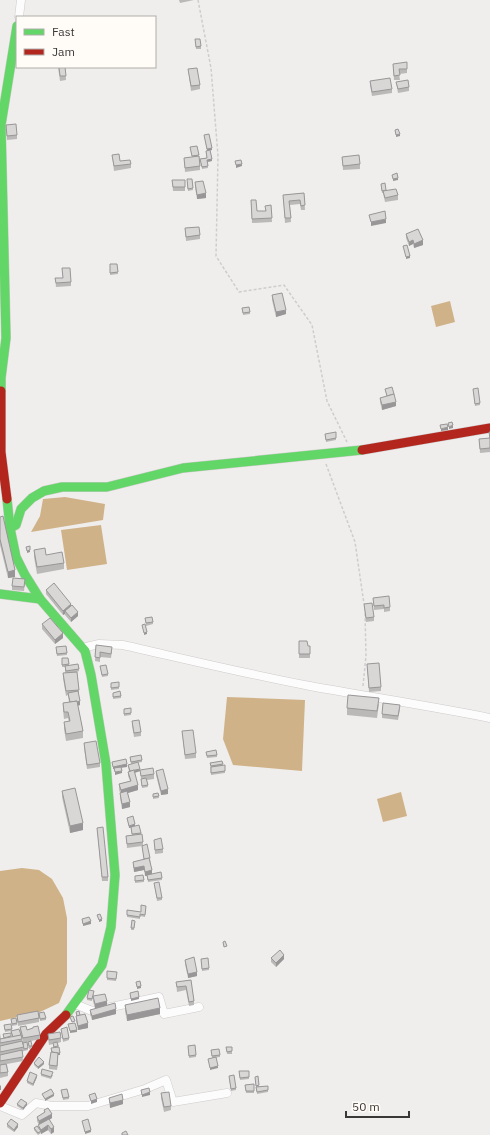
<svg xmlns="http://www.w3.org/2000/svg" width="490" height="1135" viewBox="0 0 490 1135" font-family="'IBM Plex Sans',sans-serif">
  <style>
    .water { fill: #d0b289 }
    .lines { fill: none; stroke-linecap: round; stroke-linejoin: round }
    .street-casing { stroke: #cdcbca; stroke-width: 9 }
    .fast-casing { stroke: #cdcbca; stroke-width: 10 }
    .jam-casing { stroke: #cdcbca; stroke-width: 10 }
    .path { stroke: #cecdcd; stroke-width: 1.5; stroke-dasharray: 3 2; stroke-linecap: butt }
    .street { stroke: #fdfcfc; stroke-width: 8 }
    .fast { stroke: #63d668; stroke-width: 9 }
    .jam { stroke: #b3261e; stroke-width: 9 }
    .wall { fill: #bbb9b8 }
    .shaded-wall { fill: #989696 }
    .building { fill: #d9d7d6; stroke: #989696 }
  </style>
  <rect width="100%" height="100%" fill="#f0eeec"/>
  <g class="water">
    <path d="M450,301L455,322L436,327L431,306Z"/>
    <path d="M65,497L105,504L103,520L31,532L40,516L43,499Z"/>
    <path d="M101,525L107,564L67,570L61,530Z"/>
    <path d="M227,697L305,700L302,771L233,765L223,739Z"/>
    <path d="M401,792L407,816L383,822L377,799Z"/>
    <path d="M22,868L39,870L52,879L63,898L67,918V983L59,1003L40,1012L0,1021V871Z"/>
  </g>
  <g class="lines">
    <defs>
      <g id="street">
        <path d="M19,17L21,0"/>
        <path d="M82,648L99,644L123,645C185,659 247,674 310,686C370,697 430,706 490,718"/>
        <path d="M75,1004L92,1011L159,997L164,1014L199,1007"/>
        <path d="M0,1106L22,1115L36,1103L52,1106H88L145,1089L166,1080L173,1102L227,1093"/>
      </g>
      <g id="fast">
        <path d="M1,391V378L6,338L1,125L17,26"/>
        <path d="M7,499L10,528L16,557L25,575L40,599L85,651L91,675L106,764L115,875L111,927L102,965L66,1015"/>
        <path d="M10,528L16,525L21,509L32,498L44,491L62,487H107L183,468L362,450"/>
        <path d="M0,594L40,599"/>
      </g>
      <g id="jam">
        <path d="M1,391V452L7,499"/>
        <path d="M362,450L490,428"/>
        <path d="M0,1103L46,1034L66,1015"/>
      </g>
    </defs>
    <use href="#street" class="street-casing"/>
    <use href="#fast" class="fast-casing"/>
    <use href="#jam" class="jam-casing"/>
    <g class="path">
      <path d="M198,0L211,68L218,156L216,256L239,292L284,285L312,325L327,401L347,442"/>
      <path d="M326,464L355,542L364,604"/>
      <path d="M363,686L366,656L365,612"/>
    </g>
    <use href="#street" class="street"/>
    <use href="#fast" class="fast"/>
    <use href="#jam" class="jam"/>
  </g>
  <g class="wall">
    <path d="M179,0H194L180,3Z"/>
    <path d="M195,39L201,46V49H196Z"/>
    <path d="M393,64L407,69V73L399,74L400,80H394Z"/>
    <path d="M58,67H65L66,80L60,81Z"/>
    <path d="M188,69L200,85V89L191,91Z"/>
    <path d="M370,81L392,89V93L372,96L370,85Z"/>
    <path d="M396,82L409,87V91L398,93Z"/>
    <path d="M6,125L17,135V139L7,140Z"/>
    <path d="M204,135L212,150H210L212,161L207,162L208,168L202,169L200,159L207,158L206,153V151H207Z"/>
    <path d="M190,147L199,156L200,166V170L185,172L184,158L192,157Z"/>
    <path d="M112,155L120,161L131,164V168L114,171Z"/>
    <path d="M342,157L360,164V169L343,170Z"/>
    <path d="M192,179L193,190L188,191L187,182Z"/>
    <path d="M172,180H185V191H173Z"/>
    <path d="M195,182L206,198L197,199L195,187Z"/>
    <path d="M381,184L386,191L398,195V200L385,202L383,193H382Z"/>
    <path d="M304,193L305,210H301L300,204L290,205L291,222L285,223L283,195Z"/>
    <path d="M251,200L257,211H265L271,205L272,222L252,223Z"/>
    <path d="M185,228L200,235V239L186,241Z"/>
    <path d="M406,234L423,245L414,248L413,244L409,246L406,238Z"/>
    <path d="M110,264H117L118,274L110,275Z"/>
    <path d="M62,268L71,282V286L56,287L55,278H63Z"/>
    <path d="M272,295L286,314L276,317L272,300Z"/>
    <path d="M242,308L250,312V314L243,315Z"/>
    <path d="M385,389L396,406L382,410L380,402V398L387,396Z"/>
    <path d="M473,389L480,403V405L475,406Z"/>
    <path d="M489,432H490V452L480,453L479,439L489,438Z"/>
    <path d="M325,434L336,438V440L326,442Z"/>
    <path d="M0,517L15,577L8,578L0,545Z"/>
    <path d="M34,550L64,563V569L37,574L34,557Z"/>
    <path d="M25,583L24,591L12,590V586Z"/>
    <path d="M46,590L71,605L78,616L71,622L65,615V614L63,615L46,594Z"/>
    <path d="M373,598L390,607V611L384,612V609L374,610Z"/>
    <path d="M364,604L374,617V621L366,622Z"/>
    <path d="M145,618L153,622V624L146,626Z"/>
    <path d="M42,624L63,638L55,644L42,629Z"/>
    <path d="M299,641L308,646H310V658H299Z"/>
    <path d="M96,645L112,651L111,658L100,657V662L95,661Z"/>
    <path d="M66,646L67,655L57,656L56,649Z"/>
    <path d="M62,658H68L69,666L79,669V671L77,672L79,690V694H78L80,705L78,706L83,731V738L66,741L64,729V722H69L68,718L64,719L63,710V703L69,702L68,695L66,696L63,678V673H65V667H62Z"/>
    <path d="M367,664L381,687V691L369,692Z"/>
    <path d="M100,666L108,674V676L102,677Z"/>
    <path d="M111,683L119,687V689L111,690Z"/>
    <path d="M113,693L121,696V698L113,699Z"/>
    <path d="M379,704L377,718L347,715V708Z"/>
    <path d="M131,708V715L124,716V709Z"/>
    <path d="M400,709L398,720L382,718V714Z"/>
    <path d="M132,721L141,732V736L134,737L132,725Z"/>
    <path d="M182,731L196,753V758L185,759Z"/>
    <path d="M84,743L100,763V767L87,769L84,748Z"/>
    <path d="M206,752L217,755V757L207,758Z"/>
    <path d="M130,757L142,760V762L131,764Z"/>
    <path d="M222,761L223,766L225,771V773L211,775L210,763Z"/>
    <path d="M128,765L140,771L135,773L138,790L128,793L130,807L122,809L120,798V793L119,789V784L130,781L128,776V772H129Z"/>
    <path d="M140,770L154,774V779L147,780L148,787L142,788L141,781V779Z"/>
    <path d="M156,771L168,794L161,795L156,775Z"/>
    <path d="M62,791L83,830L70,833L62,797Z"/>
    <path d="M158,793L159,798L153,799V794Z"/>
    <path d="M127,818L135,826L141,833L143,842V845L150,858L152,874L162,878V880L148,882L147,876H145L144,870L134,872L133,866V862L144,859L142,846L127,848L126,836L132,835L131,828H129Z"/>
    <path d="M97,828L108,877V881H102Z"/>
    <path d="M154,840L163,849V853L155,854Z"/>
    <path d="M135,876L144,880V882L135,883Z"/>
    <path d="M154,883L162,898V900L157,901Z"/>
    <path d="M146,906L145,917L140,916V919L127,917V910L141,912Z"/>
    <path d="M132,920L135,921L134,930H131Z"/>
    <path d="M271,958L284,959L276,967L271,962Z"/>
    <path d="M201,959L209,968V970L202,971Z"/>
    <path d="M185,960L197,976L188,978L185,964Z"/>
    <path d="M107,971L117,972L116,981L107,980Z"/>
    <path d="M191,980L194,1001V1005L189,1006L186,990L177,992L176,982Z"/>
    <path d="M94,994L93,996L107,1005L116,1014L92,1020L90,1014V1010L95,1009L93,1001V997L92,1001L87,1000V998Z"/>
    <path d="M125,1005L160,1014L127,1021L125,1011Z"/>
    <path d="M76,1012L80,1015L88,1028L78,1030L76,1021Z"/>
    <path d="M39,1013L46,1018V1020L40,1021Z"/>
    <path d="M17,1015L39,1018V1022L18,1026L17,1019Z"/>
    <path d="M11,1019L17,1023V1025L12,1026Z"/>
    <path d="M4,1025L12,1029V1030L22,1039L24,1047V1051L22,1052L23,1061L7,1064L8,1072V1076L0,1078V1033L1,1039L4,1038L3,1034L12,1037L11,1031L5,1032Z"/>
    <path d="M20,1027L27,1030L33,1029V1027L40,1035V1039L27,1042L28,1050L24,1051L23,1042L20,1031Z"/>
    <path d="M61,1029L69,1038V1040L63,1042Z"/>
    <path d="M48,1034L61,1038V1042L58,1043L60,1055H58L57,1070L49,1069V1065L51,1052V1048H53V1044L49,1045L48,1038Z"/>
    <path d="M28,1042L32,1046V1048L29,1049Z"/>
    <path d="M195,1045L196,1057L189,1058L188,1046Z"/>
    <path d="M226,1047H232V1054H227Z"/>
    <path d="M211,1050L220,1055V1057L212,1058Z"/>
    <path d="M34,1063L44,1064L38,1069L34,1065Z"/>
    <path d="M239,1071H249V1079L240,1080Z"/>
    <path d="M41,1074L53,1075L51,1079L41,1076Z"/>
    <path d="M258,1076L259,1087L268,1086V1092L257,1094L255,1079Z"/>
    <path d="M37,1077L33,1086L27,1083V1081Z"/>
    <path d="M229,1078L236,1088V1090L231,1091Z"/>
    <path d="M254,1084V1093H246L245,1085Z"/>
    <path d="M61,1090L69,1097V1099L63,1100Z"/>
    <path d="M161,1093L171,1106V1110L164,1112L161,1098Z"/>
    <path d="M109,1098L123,1104L110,1108L109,1102Z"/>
    <path d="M17,1104L27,1105L23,1110L17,1106Z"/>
    <path d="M44,1110L52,1118L49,1120L54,1132L51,1134L48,1130L41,1134V1133L38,1135L34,1130V1128H38L39,1125L37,1121V1117L44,1113Z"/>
    <path d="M7,1124L18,1127L14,1132L7,1127Z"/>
  </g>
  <g class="shaded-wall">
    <path d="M400,134V136L396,137V135Z"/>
    <path d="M212,148V150L207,151V149Z"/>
    <path d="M212,159V161L207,162V160Z"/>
    <path d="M242,164V166L236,168V165Z"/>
    <path d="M398,178V180L393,181V179Z"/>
    <path d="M206,193V198L197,199V195Z"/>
    <path d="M386,219V223L371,226V222Z"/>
    <path d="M413,240V244L409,246V242Z"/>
    <path d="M423,240V245L414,248V244Z"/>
    <path d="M410,256V258L406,259V257Z"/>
    <path d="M286,310V314L276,317V312Z"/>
    <path d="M396,402V406L382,410V405Z"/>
    <path d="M453,425V428L449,429V427Z"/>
    <path d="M448,427V430L441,431V429Z"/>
    <path d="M30,550V552L27,553V551Z"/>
    <path d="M15,570V577L8,578V572Z"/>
    <path d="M71,604V608L65,611V614L63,615V611Z"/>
    <path d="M78,612V616L71,622V618Z"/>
    <path d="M147,632V634L144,635V633Z"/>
    <path d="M63,633V638L55,644V640Z"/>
    <path d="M80,701V705L70,707V703Z"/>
    <path d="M127,764V767L113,769V767Z"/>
    <path d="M140,769V771L130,774V772Z"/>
    <path d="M122,771V773L115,775V772Z"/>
    <path d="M138,785V790L121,795V790Z"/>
    <path d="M168,789V794L161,795V791Z"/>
    <path d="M130,802V807L122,809V804Z"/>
    <path d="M83,823V830L70,833V826Z"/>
    <path d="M135,824V826L129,828V826Z"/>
    <path d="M144,866V870L134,872V868Z"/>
    <path d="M152,870V875L145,876V872Z"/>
    <path d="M102,919V921L99,922V920Z"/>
    <path d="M91,921V924L83,926V924Z"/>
    <path d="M284,955V959L276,967V963Z"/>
    <path d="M197,972V976L188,978V974Z"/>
    <path d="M141,986V988L137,989V987Z"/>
    <path d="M139,997V999L131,1001V999Z"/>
    <path d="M107,1001V1006L95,1009V1004Z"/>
    <path d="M160,1008V1014L127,1021V1015Z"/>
    <path d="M116,1009V1014L92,1020V1016Z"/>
    <path d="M88,1023V1028L78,1030V1026Z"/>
    <path d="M77,1030V1032L70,1033V1031Z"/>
    <path d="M60,1053V1055H58L57,1070V1066L52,1054Z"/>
    <path d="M44,1062V1064L38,1069V1067Z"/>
    <path d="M218,1066V1068L210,1070V1068Z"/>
    <path d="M37,1075V1077L33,1086V1084Z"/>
    <path d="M1,1085V1090H0V1086Z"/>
    <path d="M150,1092V1095L142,1097V1095Z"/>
    <path d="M54,1094V1096L45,1101V1099Z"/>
    <path d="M97,1099V1102L91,1104V1101Z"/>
    <path d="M123,1100V1104L110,1108V1103Z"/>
    <path d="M27,1103V1105L23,1110V1108Z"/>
    <path d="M52,1114V1118L39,1126V1121Z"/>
    <path d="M18,1124V1127L14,1132V1130Z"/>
    <path d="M48,1125V1130L41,1134V1130Z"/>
    <path d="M54,1127V1132L51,1134V1129Z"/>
    <path d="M91,1130V1132L85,1134V1132Z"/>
  </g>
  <g class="building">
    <path d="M195,39H200L201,46L196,47Z"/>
    <path d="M407,62V69H399L400,75L394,76L393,64Z"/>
    <path d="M59,67H65L66,76H60Z"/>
    <path d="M197,68L200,85L191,86L188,69Z"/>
    <path d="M390,78L392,89L372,92L370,81Z"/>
    <path d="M408,80L409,87L398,89L396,82Z"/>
    <path d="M16,124L17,135L7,136L6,125Z"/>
    <path d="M398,129L400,134L396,135L395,130Z"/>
    <path d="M209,134L212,148L207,149L204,135Z"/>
    <path d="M197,146L199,155L192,156L190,147Z"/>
    <path d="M210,150L212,159L207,160L208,166L202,167L200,159L207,158L206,151Z"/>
    <path d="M119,154L120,161L130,160L131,164L114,166L112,155Z"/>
    <path d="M359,155L360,164L343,166L342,157Z"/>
    <path d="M199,156L200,166L185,168L184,158Z"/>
    <path d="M241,160L242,164L236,165L235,161Z"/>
    <path d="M397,173L398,178L393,179L392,175Z"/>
    <path d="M187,179H192L193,188L188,189Z"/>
    <path d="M172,180H185V187H173Z"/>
    <path d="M203,181L206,193L197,195L195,182Z"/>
    <path d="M385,183L386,190L382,191L381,184Z"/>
    <path d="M396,189L398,195L385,198L383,191Z"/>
    <path d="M304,193L305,205L301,206L300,200L289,201L291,218H285L283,195Z"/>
    <path d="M251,200H256L257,211H266L265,206L271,205L272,218L252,219Z"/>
    <path d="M385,211L386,219L371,222L369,215Z"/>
    <path d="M199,227L200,235L186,237L185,228Z"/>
    <path d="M418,229L423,240L414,244L413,240L409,242L406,234Z"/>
    <path d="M407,245L410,256L406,257L403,246Z"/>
    <path d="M110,264H117L118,272L110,273Z"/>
    <path d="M62,268H70L71,282L56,283L55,278H63Z"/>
    <path d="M282,293L286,310L276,312L272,295Z"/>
    <path d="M249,307L250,312L243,313L242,308Z"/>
    <path d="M392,387L394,394L387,396L385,389Z"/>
    <path d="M478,388L480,403L475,404L473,389Z"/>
    <path d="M394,394L396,402L382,405L380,398Z"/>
    <path d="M452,422L453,425L449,427L448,423Z"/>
    <path d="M447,424L448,427L441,429L440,425Z"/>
    <path d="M336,432V438L326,440L325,434Z"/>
    <path d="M489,432H490V448L480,449L479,439L490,438Z"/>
    <path d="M3,516L15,570L8,572L0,539V517Z"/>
    <path d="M30,546V550L27,551L26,547Z"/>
    <path d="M45,548L46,555L62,552L64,563L37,567L34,550Z"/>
    <path d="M13,578L25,579L24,587L12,586Z"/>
    <path d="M54,583L71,604L63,611L46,590Z"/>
    <path d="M389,596L390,607L384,608V605L374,606L373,598Z"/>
    <path d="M372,603L374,617L366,618L364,604Z"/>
    <path d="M72,605L78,612L71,618L65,611Z"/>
    <path d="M152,617L153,622L146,623L145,618Z"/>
    <path d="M50,618L63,633L55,640L42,624Z"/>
    <path d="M145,624L147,632L144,633L142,625Z"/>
    <path d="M299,641H307L308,646H310V654H299Z"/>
    <path d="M96,645L112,647L111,654L100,652V658L95,657Z"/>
    <path d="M66,646L67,653L57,654L56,647Z"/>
    <path d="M62,658H68L69,664L62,665Z"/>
    <path d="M379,663L381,687L369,688L367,664Z"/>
    <path d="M78,664L79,669L66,671L65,666Z"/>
    <path d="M106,665L108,674L102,675L100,666Z"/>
    <path d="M77,672L79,690L66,691L63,673Z"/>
    <path d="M119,682V687L111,688V683Z"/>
    <path d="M78,691L80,701L77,702V701L70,702L68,693Z"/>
    <path d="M120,691L121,696L113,697V693Z"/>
    <path d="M348,695L379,698L377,711L347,708Z"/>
    <path d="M77,701L83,731L66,734L64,722L70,721L68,712H64L63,703Z"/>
    <path d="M383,703L400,705L398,716L382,714Z"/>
    <path d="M131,708V713L124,714V709Z"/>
    <path d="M139,720L141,732L134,733L132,721Z"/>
    <path d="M193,730L196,753L185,755L182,731Z"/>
    <path d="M96,741L100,763L87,765L84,743Z"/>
    <path d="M216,750L217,755L207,756L206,752Z"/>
    <path d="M141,755L142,760L131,762L130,757Z"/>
    <path d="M126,759L127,764L113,767L112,762Z"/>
    <path d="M222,761L223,764L211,766L210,763Z"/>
    <path d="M138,762L140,769L130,771L128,765Z"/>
    <path d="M225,765V771L211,773V767Z"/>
    <path d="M121,767L122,771L115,772L114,768Z"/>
    <path d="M153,768L154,774L141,776L140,770Z"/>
    <path d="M163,769L168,789L161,791L156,771Z"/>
    <path d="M134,770L138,785L121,790L119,784L131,781L128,772Z"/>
    <path d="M146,778L148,785L142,786L141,779Z"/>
    <path d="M75,788L83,823L70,826L62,791Z"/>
    <path d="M127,791L130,802L122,804L120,793Z"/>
    <path d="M158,793L159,796L153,797V794Z"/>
    <path d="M133,816L135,824L129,826L127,818Z"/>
    <path d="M139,825L141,833L132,834L131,827Z"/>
    <path d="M103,827L108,877H102L97,828Z"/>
    <path d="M142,834L143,842L127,844L126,836Z"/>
    <path d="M161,838L163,849L155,850L154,840Z"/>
    <path d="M147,844L150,858L144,859L142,846Z"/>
    <path d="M149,858L152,870L145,872L144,866L134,868L133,862Z"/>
    <path d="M161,872L162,878L148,880L147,875Z"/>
    <path d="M143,875L144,880L135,881V876Z"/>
    <path d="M159,882L162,898H157L154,883Z"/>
    <path d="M141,905L146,906L145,915L140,914V917L127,915V910L141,912Z"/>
    <path d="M100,914L102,919L99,920L97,915Z"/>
    <path d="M89,917L91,921L83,924L82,919Z"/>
    <path d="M132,920L135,921L134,928H131Z"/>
    <path d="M225,941L227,946L224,947L223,942Z"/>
    <path d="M280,950L284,955L276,963L271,958Z"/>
    <path d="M194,957L197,972L188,974L185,960Z"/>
    <path d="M208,958L209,968L202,969L201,959Z"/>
    <path d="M107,971L117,972L116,979L107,978Z"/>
    <path d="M191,980L194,1001L189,1002L186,986L177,987L176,982Z"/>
    <path d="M140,981L141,986L137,987L136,982Z"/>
    <path d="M89,990L94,991L92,999L87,998Z"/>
    <path d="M138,991L139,997L131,999L130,993Z"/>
    <path d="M105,994L107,1001L95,1004L93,996Z"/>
    <path d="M158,998L160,1008L127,1015L125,1005Z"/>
    <path d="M115,1003L116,1009L92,1016L90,1010Z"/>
    <path d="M38,1011L39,1018L18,1022L17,1015Z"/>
    <path d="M79,1011L80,1015L77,1016L76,1012Z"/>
    <path d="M44,1012L46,1018L40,1019L39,1013Z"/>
    <path d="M85,1014L88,1023L78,1026L76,1016Z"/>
    <path d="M73,1016L75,1021L72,1022L70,1017Z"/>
    <path d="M16,1018L17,1023L12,1024L11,1019Z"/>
    <path d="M75,1023L77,1030L70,1031L68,1024Z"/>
    <path d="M11,1024L12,1029L5,1030L4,1025Z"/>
    <path d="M26,1026L27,1030L33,1028V1027L38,1026L40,1035L23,1038L20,1027Z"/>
    <path d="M67,1027L69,1038L63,1039L61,1029Z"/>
    <path d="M19,1029L21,1035L13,1037L11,1031Z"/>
    <path d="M60,1032L61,1038L49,1040L48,1034Z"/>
    <path d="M11,1033V1036L4,1038L3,1034Z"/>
    <path d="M21,1035L22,1039L0,1043V1039Z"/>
    <path d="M22,1041L24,1047L0,1052V1046Z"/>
    <path d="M31,1041L32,1046H29L28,1042Z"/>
    <path d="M27,1042L28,1048L24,1049L23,1043Z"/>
    <path d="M57,1042L58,1046L54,1047L53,1043Z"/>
    <path d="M195,1045L196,1055L189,1056L188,1046Z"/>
    <path d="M59,1047L60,1053H58L52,1052L51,1048Z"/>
    <path d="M226,1047H232V1051L227,1052Z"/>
    <path d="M219,1049L220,1055L212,1056L211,1050Z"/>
    <path d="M22,1050L23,1057L0,1061V1055Z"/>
    <path d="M51,1052L58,1053L57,1066L49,1065Z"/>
    <path d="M39,1057L44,1062L38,1067L34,1063Z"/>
    <path d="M216,1057L218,1066L210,1068L208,1059Z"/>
    <path d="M6,1064L8,1072L0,1073V1065Z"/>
    <path d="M42,1069L53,1072L51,1077L41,1074Z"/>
    <path d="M239,1071H249V1077L240,1078Z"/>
    <path d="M30,1072L37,1075L33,1084L27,1081Z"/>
    <path d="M234,1075L236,1088L231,1089L229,1076Z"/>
    <path d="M258,1076L259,1085L256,1086L255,1077Z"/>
    <path d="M254,1084V1091H246L245,1085Z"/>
    <path d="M268,1086V1090L257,1092L256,1087Z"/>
    <path d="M149,1088L150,1092L142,1095L141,1090Z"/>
    <path d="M51,1089L54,1094L45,1099L42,1094Z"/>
    <path d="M67,1089L69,1097L63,1098L61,1090Z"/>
    <path d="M169,1092L171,1106L164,1107L161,1093Z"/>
    <path d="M95,1093L97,1099L91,1101L89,1095Z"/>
    <path d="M122,1094L123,1100L110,1103L109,1098Z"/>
    <path d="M21,1099L27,1103L23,1108L17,1104Z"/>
    <path d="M48,1108L52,1114L39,1121L37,1117L45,1112L44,1110Z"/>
    <path d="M11,1119L18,1124L14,1130L7,1124Z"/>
    <path d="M49,1119L54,1127L51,1129L48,1125L41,1130L38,1125Z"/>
    <path d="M88,1119L91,1130L85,1132L82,1121Z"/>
    <path d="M37,1126L41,1131L38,1133L34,1128Z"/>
    <path d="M126,1131L128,1135H122V1133Z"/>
  </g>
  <rect x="16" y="16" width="140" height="52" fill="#fffcf8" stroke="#b0aeaa"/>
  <rect x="24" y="29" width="20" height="6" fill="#63d668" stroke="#b0aeaa"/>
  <text x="52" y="36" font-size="12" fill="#393836">Fast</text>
  <rect x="24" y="49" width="20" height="6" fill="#b3261e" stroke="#b0aeaa"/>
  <text x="52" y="56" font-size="12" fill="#393836">Jam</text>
  <path d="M346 1111v6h63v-6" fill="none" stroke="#393836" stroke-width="2"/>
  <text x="352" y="1111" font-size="12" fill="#393836" stroke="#fffcf8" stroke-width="3" paint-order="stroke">50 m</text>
</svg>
